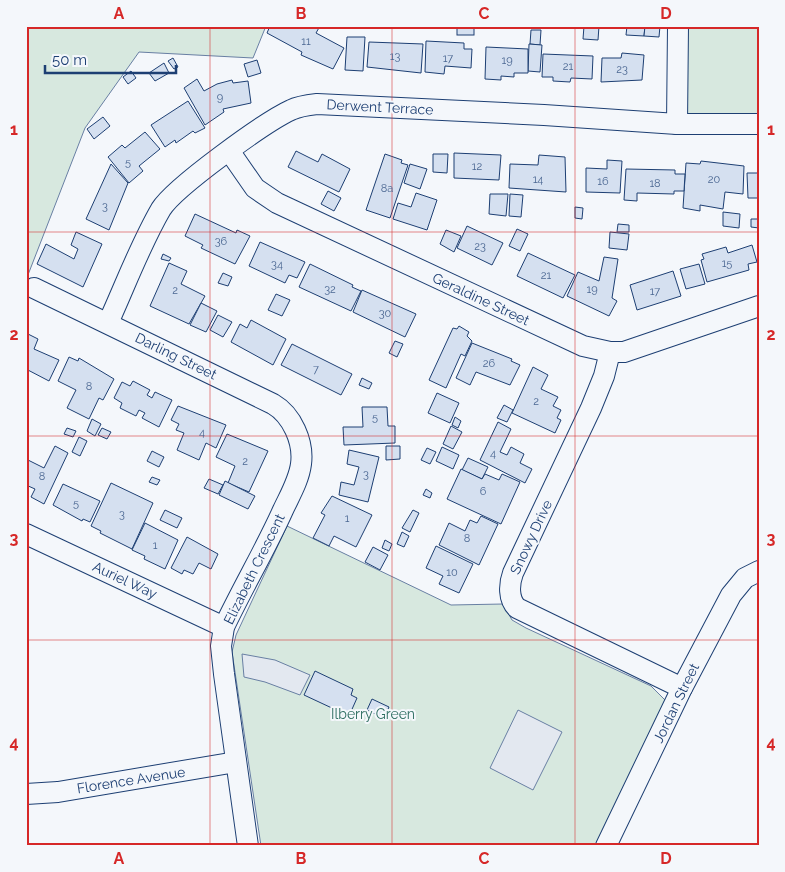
<svg xmlns="http://www.w3.org/2000/svg" width="785" height="872" viewBox="0 0 785 872" font-family="Raleway,sans-serif">
  <style>
    .green { fill: #d7e8df; stroke: #687fa3 }
    .parking { fill: #e3e8f0; stroke: #687fa3 }
    .building { fill: #d5e0f0; stroke: #1d3f73 }
    .lines { fill: none; stroke-linecap: round; stroke-linejoin: round }
    .minor-casing { stroke: #1d3f73; stroke-width: 22 }
    .minor { stroke: #f4f7fb; stroke-width: 20 }
    .grid { fill: none; stroke: #d62828; stroke-width: 1; stroke-opacity: 0.55 }
    .labels { text-anchor: middle; dominant-baseline: central; stroke-width: 4; stroke-linejoin: round; paint-order: stroke }
    .number-label { font-size: 11px; fill: #4b6792 }
    .street-label { font-size: 14px; fill: #1d3f73; stroke: #f4f7fb }
    .park-label { font-size: 14px; fill: #2c6c60; stroke: #f4f7fb }
    .neatline { fill: none; stroke: #d62828; stroke-width: 2 }
    .grid-label { font-size: 16px; text-anchor: middle; font-weight: bold; fill: #d62828 }
  </style>
  <rect width="100%" height="100%" fill="#f4f7fb"/>
  <g class="green">
    <path d="M26,26H266L253,58L139,52L85,128L26,280Z"/>
    <path d="M678,26H759V124H677Z"/>
    <path d="M287,526L451,605L503,604L512,620L526,628L651,686L665,700L601,846H261L232,652L236,635Z"/>
  </g>
  <g class="parking">
    <path d="M242,654L275,660L310,675L300,695L265,682L244,677Z"/>
    <path d="M518,710L562,732L533,790L490,768Z"/>
  </g>
  <g class="building">
    <path d="M270,26H320L316,33L344,48L333,69L301,55L302,52L267,33Z"/>
    <rect x="457" y="26" width="17" height="9"/>
    <path d="M584,26H599L598,40L583,39Z"/>
    <path d="M627,26H645L644,36L626,35Z"/>
    <path d="M645,26H660L659,37L644,36Z"/>
    <path d="M531,30H541L540,45L530,44Z"/>
    <path d="M347,37H365L363,71L345,70Z"/>
    <path d="M426,41L464,43V49H472L471,68L445,66L444,74L425,72Z"/>
    <path d="M369,42L423,44L421,73L367,67Z"/>
    <path d="M529,44L542,45L540,72L528,71Z"/>
    <path d="M486,47L528,49V73H514V77L501,76V80L485,79Z"/>
    <path d="M622,53L644,55L642,80L601,82L602,58H621Z"/>
    <path d="M543,54L593,56L592,79L571,78L570,82L553,81V77H542Z"/>
    <path d="M173,58L178,67L174,69L168,61Z"/>
    <path d="M257,60L261,73L248,77L244,64Z"/>
    <path d="M164,63L169,73L155,81L149,73Z"/>
    <path d="M131,71L136,78L128,84L123,77Z"/>
    <path d="M197,79L204,91L217,84L232,80L233,83L248,81L251,103L223,109L224,112L205,125L184,88Z"/>
    <path d="M188,101L205,128L195,133L193,131L176,143L175,140L165,147L151,125Z"/>
    <path d="M103,117L110,126L94,139L87,129Z"/>
    <path d="M145,132L160,149L139,166L143,171L129,183L108,157L122,145L125,148Z"/>
    <path d="M296,151L318,162L322,154L350,169L339,192L288,167Z"/>
    <path d="M454,153L501,155L499,180L454,178Z"/>
    <path d="M385,154L402,160L401,163L408,165L390,218L366,210Z"/>
    <path d="M433,154H448L447,173L433,172Z"/>
    <path d="M539,155L565,157L566,192L509,188L510,164L538,165Z"/>
    <path d="M607,160L622,161L620,193L586,192V168L607,169Z"/>
    <path d="M701,161L744,166L743,194L725,192L723,209L700,205V211L683,208L686,163L700,164Z"/>
    <path d="M111,164L128,183L109,230L86,219Z"/>
    <path d="M410,164L427,169L420,189L404,183Z"/>
    <path d="M626,169L675,170V174H685L684,191H674V194L637,193V201L624,200Z"/>
    <path d="M747,173H759V198H748Z"/>
    <path d="M328,191L341,198L334,211L321,204Z"/>
    <path d="M416,193L437,200L427,230L393,219L398,203L411,207Z"/>
    <path d="M490,194H508L506,216L489,214Z"/>
    <path d="M510,194L523,195L521,217L509,216Z"/>
    <path d="M575,207L583,208L582,219L575,218Z"/>
    <path d="M723,212L740,214L739,228L723,226Z"/>
    <path d="M195,214L236,233L237,230L250,236L235,264L201,248L203,245L185,236Z"/>
    <path d="M751,219H759V228L751,227Z"/>
    <path d="M618,224L629,225V232H617Z"/>
    <path d="M467,226L503,243L492,265L457,248Z"/>
    <path d="M517,229L528,234L520,251L509,246Z"/>
    <path d="M446,230L461,236L454,252L440,244Z"/>
    <path d="M76,232L102,244L83,287L37,264L46,244L74,259L78,249L71,245Z"/>
    <path d="M610,232L629,234L627,250L609,248Z"/>
    <path d="M260,242L305,262L297,278L289,275L285,283L249,266Z"/>
    <path d="M752,245L757,262L748,264L749,270L707,282L701,260L704,259L702,254L726,247L728,253Z"/>
    <path d="M528,253L575,275L563,298L517,276Z"/>
    <path d="M163,254L171,258L169,261L161,259Z"/>
    <path d="M604,257L618,259L612,298L617,301L609,316L567,296L578,272L599,281Z"/>
    <path d="M169,263L187,271L181,284L205,296L189,324L150,306Z"/>
    <path d="M310,264L353,285L352,287L361,291L351,311L299,287Z"/>
    <path d="M699,264L705,284L686,289L680,269Z"/>
    <path d="M673,271L681,296L637,310L630,285Z"/>
    <path d="M223,273L232,277L228,286L218,283Z"/>
    <path d="M362,290L416,314L405,337L353,312Z"/>
    <path d="M276,294L290,300L282,316L268,310Z"/>
    <path d="M201,303L217,311L206,332L190,325Z"/>
    <path d="M218,315L232,322L223,337L210,330Z"/>
    <path d="M251,320L286,339L273,365L231,342L240,324L247,328Z"/>
    <path d="M459,326L469,332L467,336L472,341L465,356L461,354L446,388L429,380L453,328L457,329Z"/>
    <path d="M26,333L38,339L34,349L59,360L49,381L26,369Z"/>
    <path d="M395,341L403,344L397,357L389,353Z"/>
    <path d="M472,343L512,359L511,361L520,365L510,385L476,372L470,385L456,378Z"/>
    <path d="M292,344L352,374L341,395L281,365Z"/>
    <path d="M69,357L78,361L79,358L114,379L103,400L99,398L89,419L67,408L76,390L58,381Z"/>
    <path d="M533,367L548,375L541,389L558,397L553,406L561,410L557,418L561,420L555,433L512,413Z"/>
    <path d="M362,378L372,383L369,389L359,385Z"/>
    <path d="M133,381L150,390L147,395L152,398L155,392L172,400L159,427L142,418L145,413L139,410L136,416L120,408L122,403L114,398L122,382L130,386Z"/>
    <path d="M437,393L459,403L450,423L428,413Z"/>
    <path d="M504,405L513,410L507,422L497,418Z"/>
    <path d="M178,406L226,425L216,448L206,443L199,460L177,450L184,433L176,430L179,424L171,420Z"/>
    <path d="M362,407H387L388,426H395V443L344,445L343,427H363Z"/>
    <path d="M455,417L461,421L458,428L452,425Z"/>
    <path d="M92,419L101,424L95,436L87,431Z"/>
    <path d="M498,422L511,429L500,452L507,455L511,447L524,454L520,463L532,469L525,483L480,460Z"/>
    <path d="M451,426L462,432L453,449L443,444Z"/>
    <path d="M67,428L76,431L73,437L64,434Z"/>
    <path d="M102,428L111,432L107,439L98,435Z"/>
    <path d="M227,434L268,451L249,492L228,483L235,466L216,457Z"/>
    <path d="M79,437L87,441L80,456L72,452Z"/>
    <path d="M55,446L68,453L44,504L31,497L35,489L26,485V459L44,468Z"/>
    <path d="M386,446H400V459L386,460Z"/>
    <path d="M442,447L459,455L453,469L436,461Z"/>
    <path d="M427,448L436,452L430,464L421,460Z"/>
    <path d="M349,450L379,457L368,502L339,495L341,482L354,485L359,467L347,464Z"/>
    <path d="M152,451L164,457L159,467L147,461Z"/>
    <path d="M468,458L488,467L482,479L462,470Z"/>
    <path d="M461,469L482,479L485,474L499,480L502,474L520,482L501,524L447,499Z"/>
    <path d="M152,477L160,480L157,485L149,482Z"/>
    <path d="M209,479L223,485L218,494L204,488Z"/>
    <path d="M225,481L255,496L248,509L219,495Z"/>
    <path d="M111,483L153,503L132,549L100,533L101,531L91,526Z"/>
    <path d="M63,484L100,501L90,522L83,519L82,521L53,505Z"/>
    <path d="M426,489L432,493L430,498L423,495Z"/>
    <path d="M332,496L372,515L356,547L334,536L329,546L313,538L325,515L321,513Z"/>
    <path d="M165,510L182,518L177,528L160,520Z"/>
    <path d="M413,510L419,513L410,532L402,528Z"/>
    <path d="M481,516L498,524L479,565L439,545L449,523L465,531L470,520L477,523Z"/>
    <path d="M145,523L178,540L165,569L144,559L145,556L132,550Z"/>
    <path d="M402,532L409,536L404,547L397,544Z"/>
    <path d="M187,537L218,554L211,569L199,563L193,574L184,570L182,574L171,568Z"/>
    <path d="M385,540L392,544L389,551L382,548Z"/>
    <path d="M436,546L473,564L459,593L439,584L443,576L426,568Z"/>
    <path d="M373,547L388,555L380,570L365,562Z"/>
    <path d="M315,671L353,689L351,695L357,698L349,716L304,695Z"/>
    <path d="M372,699L389,707L384,718L367,710Z"/>
  </g>
  <g class="lines">
    <defs>
      <g id="minor">
        <path d="M677,124L678,26"/>
        <path d="M230,152L255,188L277,203L583,346L610,352H624L759,306"/>
        <path d="M34,288L273,404C292,415 304,442 301,464C299,480 290,495 283,510C265,550 243,587 224,627L221,646L224,674L248,846"/>
        <path d="M108,323C125,286 140,245 161,209C175,187 265,122 291,110C299,106 308,105 317,104L544,115L677,124H759"/>
        <path d="M610,352L604,376L591,408L513,573C509,584 508,599 517,608L682,688"/>
        <path d="M26,534L224,627"/>
        <path d="M26,794L58,792L236,762"/>
        <path d="M606,846L682,688L731,595L745,578L759,571"/>
      </g>
    </defs>
    <use href="#minor" class="minor-casing"/>
    <use href="#minor" class="minor"/>
  </g>
  <path class="grid" d="M210,26V846M392,26V846M575,26V846M26,232H759M26,436H759M26,640H759"/>
  <g class="labels">
    <g class="number-label">
      <text x="306" y="41">11</text>
      <text x="395" y="56">13</text>
      <text x="448" y="58">17</text>
      <text x="507" y="60">19</text>
      <text x="568" y="66">21</text>
      <text x="622" y="69">23</text>
      <text x="220" y="97">9</text>
      <text x="128" y="162">5</text>
      <text x="477" y="166">12</text>
      <text x="538" y="179">14</text>
      <text x="714" y="179">20</text>
      <text x="603" y="181">16</text>
      <text x="655" y="183">18</text>
      <text x="387" y="188">8a</text>
      <text x="105" y="206">3</text>
      <text x="221" y="241">36</text>
      <text x="480" y="246">23</text>
      <text x="727" y="263">15</text>
      <text x="277" y="264">34</text>
      <text x="546" y="275">21</text>
      <text x="330" y="289">32</text>
      <text x="592" y="289">19</text>
      <text x="175" y="290">2</text>
      <text x="655" y="291">17</text>
      <text x="385" y="313">30</text>
      <text x="489" y="363">26</text>
      <text x="316" y="369">7</text>
      <text x="89" y="386">8</text>
      <text x="536" y="401">2</text>
      <text x="375" y="417">5</text>
      <text x="202" y="432">4</text>
      <text x="493" y="453">4</text>
      <text x="245" y="461">2</text>
      <text x="366" y="474">3</text>
      <text x="42" y="476">8</text>
      <text x="483" y="491">6</text>
      <text x="76" y="503">5</text>
      <text x="122" y="514">3</text>
      <text x="347" y="518">1</text>
      <text x="467" y="538">8</text>
      <text x="155" y="545">1</text>
      <text x="452" y="572">10</text>
    </g>
    <g class="street-label">
      <text transform="translate(380 107) rotate(3)">Derwent Terrace</text>
      <text transform="translate(481 299) rotate(25)">Geraldine Street</text>
      <text transform="translate(176 356) rotate(26)">Darling Street</text>
      <text transform="translate(531 537) rotate(-65)">Snowy Drive</text>
      <text transform="translate(254 569) rotate(-64)">Elizabeth Crescent</text>
      <text transform="translate(125 580) rotate(25)">Auriel Way</text>
      <text transform="translate(676 703) rotate(-64)">Jordan Street</text>
      <text transform="translate(131 780) rotate(-9)">Florence Avenue</text>
    </g>
    <g class="park-label">
      <text x="373" y="714">Ilberry Green</text>
    </g>
  </g>
  <rect width="785" height="872" fill="none" stroke="#f4f7fb" stroke-width="55"/>
  <path d="M45 65v8h131v-8" fill="none" stroke="#1d3f73" stroke-width="2.5"/>
  <text x="52" y="65" font-size="15" fill="#1d3f73" stroke="#f4f7fb" stroke-width="4" paint-order="stroke">50 m</text>
  <rect x="28" y="28" width="730" height="816" class="neatline"/>
  <g class="grid-label">
    <text x="119" y="19">A</text>
    <text x="301" y="19">B</text>
    <text x="484" y="19">C</text>
    <text x="666" y="19">D</text>
    <text x="14" y="135">1</text>
    <text x="771" y="135">1</text>
    <text x="14" y="340">2</text>
    <text x="771" y="340">2</text>
    <text x="14" y="544">3</text>
    <text x="771" y="544">3</text>
    <text x="14" y="748">4</text>
    <text x="771" y="748">4</text>
    <text x="119" y="864">A</text>
    <text x="301" y="864">B</text>
    <text x="484" y="864">C</text>
    <text x="666" y="864">D</text>
  </g>
</svg>
